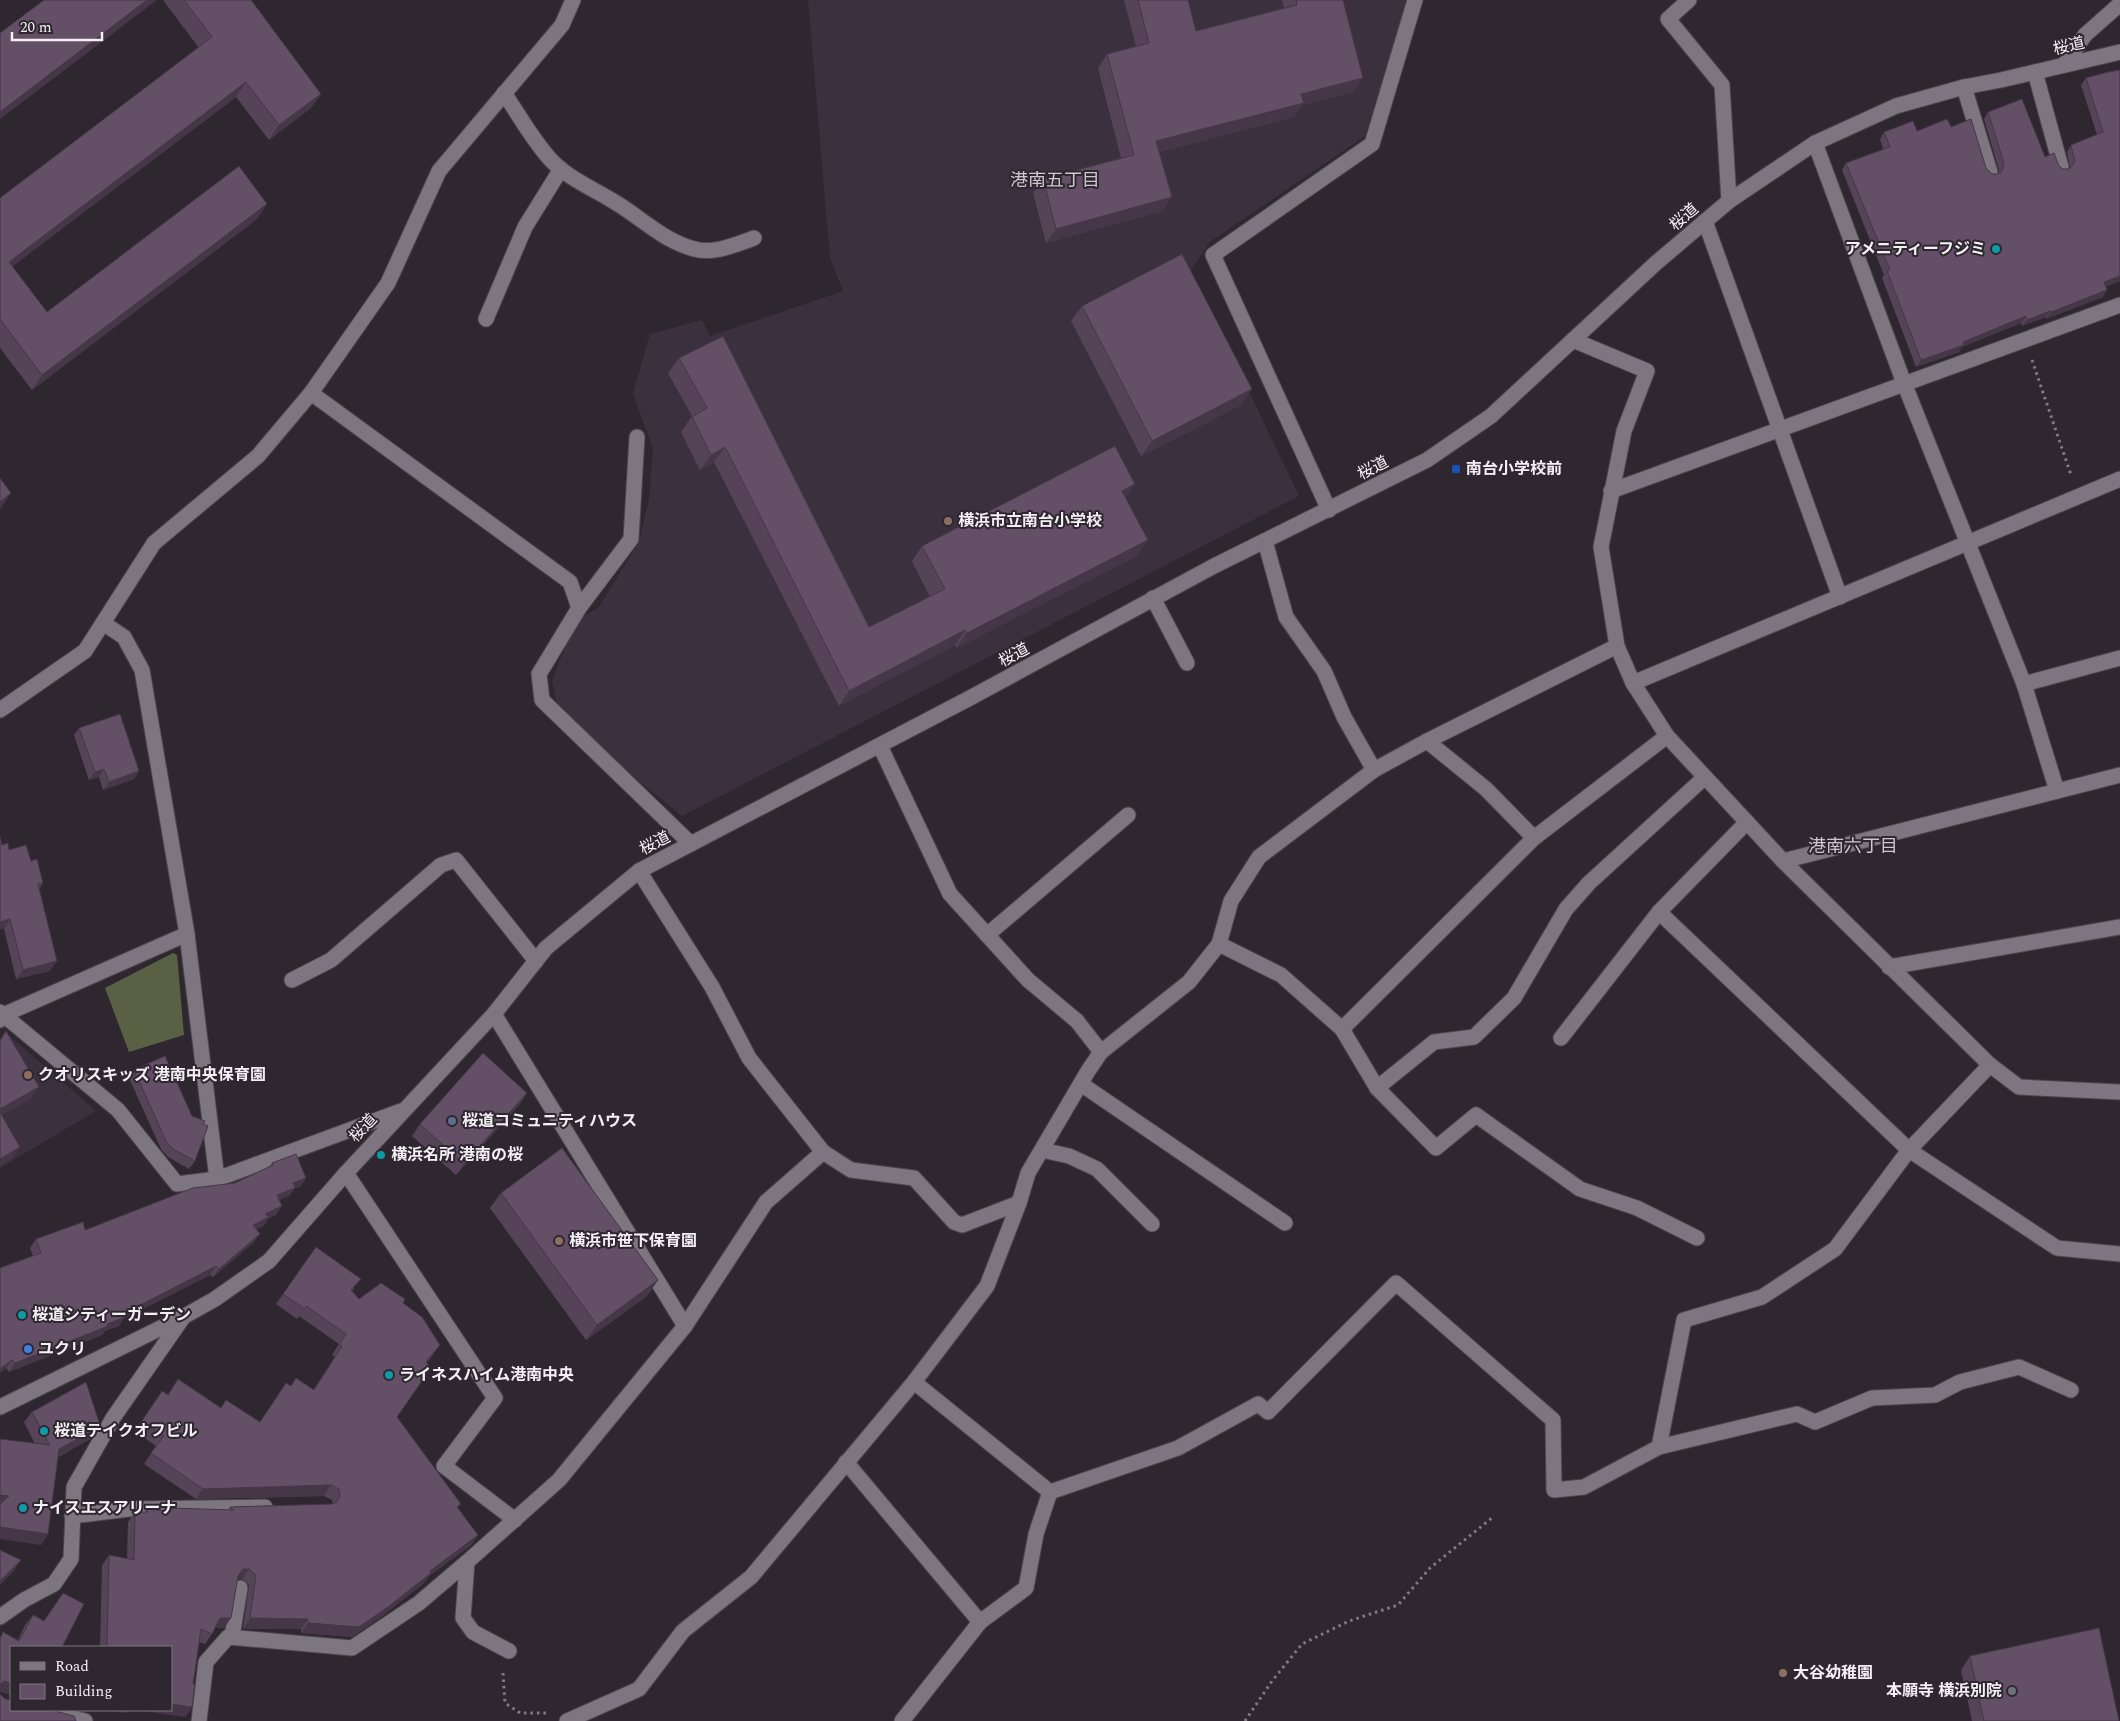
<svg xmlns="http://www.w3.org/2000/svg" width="2120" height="1721" viewBox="0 0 2120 1721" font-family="Spectral,'Noto Sans JP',serif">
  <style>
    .built { fill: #3b313e }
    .forest { fill: #596043 }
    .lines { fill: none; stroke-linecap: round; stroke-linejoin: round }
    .minor-casing { stroke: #4b464c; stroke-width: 17 }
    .path { stroke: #817b82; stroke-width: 3; stroke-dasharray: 2.5 4; stroke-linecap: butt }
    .minor { stroke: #7d757f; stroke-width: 15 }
    .wall { fill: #554458 }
    .shaded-wall { fill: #453747 }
    .building { fill: #634f66; stroke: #453747 }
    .culture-dot { fill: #0f9aa8; stroke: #2e272f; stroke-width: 2 }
    .transit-dot { fill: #1a4fb4; stroke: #2e272f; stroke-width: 2 }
    .education-dot { fill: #8d6e63; stroke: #2e272f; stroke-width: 2 }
    .service-dot { fill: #5c6f8a; stroke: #2e272f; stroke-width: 2 }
    .shop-dot { fill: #3f7fe0; stroke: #2e272f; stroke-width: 2 }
    .worship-dot { fill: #6b7280; stroke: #2e272f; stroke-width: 2 }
    .labels { text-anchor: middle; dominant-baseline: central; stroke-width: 4; stroke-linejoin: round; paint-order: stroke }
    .street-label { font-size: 16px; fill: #f3eff4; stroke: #2e272f }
    .poi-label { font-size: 16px; font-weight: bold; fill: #f3eff4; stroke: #2e272f; text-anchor: start }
    .neighbourhood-label { font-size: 18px; fill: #cec5d0; stroke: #2e272f }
  </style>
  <rect width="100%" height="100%" fill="#2e272f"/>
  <g class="built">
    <path d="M808,0H1408L1365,136L1210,242L1191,270L1299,496L682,816L617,763L556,701L552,680L575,622L599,607L639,542L649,499L653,448L633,394L650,334L702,320L710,336L843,291L830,258Z"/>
    <path d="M5,1032L96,1111L0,1168V1039Z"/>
  </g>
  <path class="forest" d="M173,953L177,955L184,1035L129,1052L105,988Z"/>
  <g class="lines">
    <defs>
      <g id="minor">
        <path d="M1689,0L1668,19L1722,85L1729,201"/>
        <path d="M2064,65L2085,35L2120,4"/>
        <path d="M2035,72L2061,167"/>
        <path d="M1964,87L1990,172"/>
        <path d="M504,93C519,115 532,139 550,159C567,178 592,188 613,201C641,217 666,244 699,250C715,253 738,244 754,238"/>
        <path d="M1815,143L1904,383L2024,684L2057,791"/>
        <path d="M1705,221L1840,597"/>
        <path d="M486,319L525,227L561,169"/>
        <path d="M1573,340L1647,371L1624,431L1601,547L1617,646L1633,683L1667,736L1783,861L1990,1065L2019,1087L2120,1092"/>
        <path d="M311,393L570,582L579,608L539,674L542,700L691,844"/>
        <path d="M1611,491L2120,305"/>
        <path d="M1329,510L1213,255L1372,144L1415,0"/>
        <path d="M1265,541L1286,617L1324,671L1344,717L1374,770"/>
        <path d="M1153,598L1187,663"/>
        <path d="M579,608L631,539L637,437"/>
        <path d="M103,623L124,637L142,670L187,934L217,1179"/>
        <path d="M1633,683L2120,479"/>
        <path d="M2024,684L2120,658"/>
        <path d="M0,710L85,651L154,543L258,456L311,393L388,283L439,171L562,25L573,0"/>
        <path d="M1427,741L1486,789L1534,838"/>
        <path d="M880,746L950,894L1028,980L1077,1021L1101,1052"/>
        <path d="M1783,861L2120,775"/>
        <path d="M1659,912L1909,1150L2057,1248L2120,1254"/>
        <path d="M987,935L1128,815"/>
        <path d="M1219,944L1281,975L1342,1029L1377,1088L1436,1148L1476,1115L1580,1189L1637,1208L1697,1238"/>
        <path d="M1889,967L2120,927"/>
        <path d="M292,980L331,960L441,865L456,860L536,961"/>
        <path d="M0,1012L118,1110L177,1184L217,1179L401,1111"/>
        <path d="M494,1014L685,1326"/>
        <path d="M0,1020L3,1015L187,934"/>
        <path d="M1342,1029L1534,838L1667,736"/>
        <path d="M1561,1038L1659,912L1747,822"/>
        <path d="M1081,1084L1285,1223"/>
        <path d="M1377,1088L1434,1042L1474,1037L1514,998L1566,909L1589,883L1705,777"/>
        <path d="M1042,1150L1069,1156L1097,1169L1152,1224"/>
        <path d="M823,1152L851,1170L914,1178L954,1222L962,1225L1019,1203"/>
        <path d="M346,1173L495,1398L444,1466L515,1520"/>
        <path d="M914,1382L1050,1492L1178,1448L1258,1404L1268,1412L1396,1283L1553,1420L1554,1490L1584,1487L1659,1447L1797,1414L1815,1422L1872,1398L1935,1395L1960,1382L2019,1367L2071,1390"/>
        <path d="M0,1407L183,1317L215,1299L269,1261L346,1173L494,1014L546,948L639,871L968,699L1214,566L1427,460L1491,416L1656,263L1729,201L1815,143L1896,106L1964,87L2001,80L2120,52"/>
        <path d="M1659,1447L1684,1320L1762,1297L1835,1249L1909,1150L1990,1065"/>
        <path d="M846,1462L980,1622L1026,1588L1036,1534L1050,1492"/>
        <path d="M72,1516L129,1509L265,1507"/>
        <path d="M0,1617L24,1600L54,1584L71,1559L74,1487L113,1418L182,1319"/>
        <path d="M232,1637L240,1588"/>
        <path d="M509,1651L473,1632L463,1618L467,1562L559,1480L685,1326L766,1202L823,1152L749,1058L712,987L639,871"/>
        <path d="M39,1710L85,1721"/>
        <path d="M199,1721L206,1662L228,1637L352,1648L419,1603L467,1562"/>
        <path d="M567,1721L639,1689L683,1631L751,1577L914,1382L987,1286L1019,1203L1028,1173L1088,1071L1101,1052L1189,982L1219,944L1231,901L1259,857L1374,770L1427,741L1617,646"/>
        <path d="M902,1721L980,1622"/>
      </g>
    </defs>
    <use href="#minor" class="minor-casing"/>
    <g class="path">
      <path d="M2032,360L2071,475"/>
      <path d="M503,1673L505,1703L520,1713H546"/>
      <path d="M1245,1721L1272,1681L1302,1644L1349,1621L1398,1605L1430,1568L1493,1517"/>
    </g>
    <use href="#minor" class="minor"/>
  </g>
  <g class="wall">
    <path d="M163,0H251L321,94L311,108L269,140L236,97L12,266L47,312L257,219L32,390L0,348V198L199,48Z"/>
    <path d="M1124,0H1188L1196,31L1284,8L1282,0H1343L1363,78L1353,92L1302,105L1294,117L1159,152L1172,197L1162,211L1046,243L1033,193L1043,179L1121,158L1098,68L1107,54L1136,46Z"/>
    <path d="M2120,70V281L2106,286L2103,297L2046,319V317L2022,326L2021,323L1962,347L1959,352L1916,367L1882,278L1884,275L1842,170L1846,163L1883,149L1880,139L1884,132L1917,131L1951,127L1986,168L1992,174H1998L1999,170L1984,119L1988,112L2045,157L2063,169H2069L2070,168L2067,152L2071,145L2097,135L2081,85L2086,78Z"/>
    <path d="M1082,306L1252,389L1241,405L1141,456L1071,321Z"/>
    <path d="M679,358L869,627L930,597L912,561L922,546L1135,484L1126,497L1137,556L956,648L955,645L839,706L714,462L700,470L681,432L692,416L668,373Z"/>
    <path d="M79,728L139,771L134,779L103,790L99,777L89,780L74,735Z"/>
    <path d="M2,845L9,850L31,861L43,883L39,889L50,971L16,979L4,929Z"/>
    <path d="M134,1070L203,1124L195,1161L189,1169L168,1157L161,1149L129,1078Z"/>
    <path d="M527,1093L519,1105L456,1175L412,1136L420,1124Z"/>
    <path d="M272,1163L306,1178L300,1187L295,1188L289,1196L279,1200L276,1215L269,1218L263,1226L256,1229L254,1242L213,1277L210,1275L123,1319L119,1326L105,1331L102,1335L9,1372L6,1368L0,1373V1268L33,1256L30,1248L36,1239L85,1230L235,1183L268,1168Z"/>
    <path d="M501,1193L658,1280L647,1296L586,1340L490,1208Z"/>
    <path d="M316,1247L354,1289L352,1291L359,1299L403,1303L433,1355L427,1363L397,1417L458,1508L478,1535L471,1545L429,1576L424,1583L381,1617L352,1637L301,1633V1629H243L249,1585L242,1579H237L224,1628H215L212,1634L205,1644L199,1642L193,1684L192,1707L185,1717L171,1647H100L102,1565L109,1555L127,1559L128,1522L135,1512H145L147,1509L169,1511L171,1508L228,1510L230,1507L333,1504L332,1500L324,1496L196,1499L144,1464L156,1446L135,1431L162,1391L168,1395L221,1408L260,1422L291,1386L313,1390L335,1357L332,1355L339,1344L299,1316L297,1319L276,1304Z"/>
    <path d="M32,1412L90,1439L58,1457L48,1534L41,1545L35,1444L24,1422Z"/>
    <path d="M33,1615L62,1647H11V1695L0,1692V1637L3,1632L18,1640L25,1625Z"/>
    <path d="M1970,1656L2119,1721H1972L1961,1670Z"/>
  </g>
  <g class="shaded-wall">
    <path d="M147,0H157L0,119V112Z"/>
    <path d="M1363,78L1353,92L1302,105L1294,117L1146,155L1156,141L1301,94Z"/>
    <path d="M246,82L236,97L0,276L9,262Z"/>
    <path d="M321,94L311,108L269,140L279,125Z"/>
    <path d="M1172,197L1162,211L1046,243L1056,229Z"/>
    <path d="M267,204L257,219L32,390L42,375Z"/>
    <path d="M2120,276V281L2100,289L2104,282Z"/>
    <path d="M2107,290L2103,297L2046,319L2051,312Z"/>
    <path d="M2050,311L2046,317L2022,326L2027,320Z"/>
    <path d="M2026,316L2021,323L1962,347L1959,352L1916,367L1921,360Z"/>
    <path d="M1252,389L1241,405L1141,456L1152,441Z"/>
    <path d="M725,447L714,462L700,470L711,455Z"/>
    <path d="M1135,484L1124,500L1122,491Z"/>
    <path d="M11,493L1,508L0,509V502Z"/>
    <path d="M1148,540L1137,556L956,648L967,633Z"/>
    <path d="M965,630L955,645L839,706L849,691Z"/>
    <path d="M104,769L99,777L89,780L95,772Z"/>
    <path d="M139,771L134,779L103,790L109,782Z"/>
    <path d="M10,919L4,929H0V922Z"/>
    <path d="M57,961L50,971L16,979L23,970Z"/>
    <path d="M39,1087L31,1099L0,1116V1109Z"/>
    <path d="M527,1093L519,1105L456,1175L464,1164Z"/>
    <path d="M20,1147L12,1159L0,1166V1159Z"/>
    <path d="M306,1178L300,1187L295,1188L289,1196L271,1203L277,1195L293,1183Z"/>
    <path d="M282,1206L276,1215L269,1218L263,1226L247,1234L253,1225L265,1214Z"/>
    <path d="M260,1234L254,1242L213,1277L219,1269Z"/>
    <path d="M216,1266L210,1275L123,1319L119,1326L105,1331L102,1335L9,1372L15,1363L107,1324L123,1314Z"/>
    <path d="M658,1280L647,1296L586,1340L597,1325Z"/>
    <path d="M440,1345L433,1355L419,1372L426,1362Z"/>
    <path d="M12,1360L6,1368L0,1373V1369Z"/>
    <path d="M98,1428L90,1439L51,1460L59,1449Z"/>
    <path d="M331,1485L324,1496L196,1499L203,1489Z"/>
    <path d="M0,1495L9,1496L0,1506Z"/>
    <path d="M0,1527L48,1534L41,1545L0,1539Z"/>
    <path d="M478,1535L471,1545L429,1576L424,1583L381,1617L352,1637L301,1633L308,1623L430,1571Z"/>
    <path d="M21,1560L13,1572L0,1585V1581Z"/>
    <path d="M243,1569H249L242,1579H236L231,1586Z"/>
    <path d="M220,1618H231L224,1628H212Z"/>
    <path d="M250,1618L308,1619L301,1629H243Z"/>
    <path d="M4,1681L11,1683V1695L0,1692V1685Z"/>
    <path d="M171,1704L192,1707L185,1717L136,1710H171Z"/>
    <path d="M96,1710H131L129,1713Z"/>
  </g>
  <g class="building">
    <path d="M44,0H147L0,112V33Z"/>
    <path d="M184,0H251L321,94L279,125L246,82L9,262L47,312L239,166L267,204L42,375L0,319V198L212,37Z"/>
    <path d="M1138,0H1188L1196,31L1297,5L1296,0H1343L1363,78L1301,94L1304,103L1156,141L1172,197L1056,229L1043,179L1134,155L1107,54L1149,43Z"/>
    <path d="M2120,70V276L2104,282L2107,290L2051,312L2050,311L2027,320L2026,316L1963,342L1964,345L1921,360L1887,271L1890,270L1846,163L1890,147L1884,132L1913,121L1917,131L1947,119L1951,127L1971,119L1986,168L1992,174H1998L2002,171L2004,163L1988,112L2022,99L2045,157L2054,153L2059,166L2063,169H2069L2075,162L2071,145L2103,132L2086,78L2108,72Z"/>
    <path d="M1182,254L1252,389L1152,441L1082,306Z"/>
    <path d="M723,336L869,627L945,589L922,546L1115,446L1135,484L1122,491L1148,540L967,633L965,630L849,691L725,447L711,455L692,417L707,408L679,358Z"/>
    <path d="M0,478L11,493L0,502Z"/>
    <path d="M120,714L139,771L109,782L104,769L95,772L79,728Z"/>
    <path d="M0,836L2,845L8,843L9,850L26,845L31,861L37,859L43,883L38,884L57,961L23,970L10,919L0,922Z"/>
    <path d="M6,1031L39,1087L0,1109V1041Z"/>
    <path d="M483,1053L527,1093L464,1164L420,1124Z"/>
    <path d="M165,1056L192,1116L205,1121L203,1124L208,1126L195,1161L173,1149L166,1141L134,1070Z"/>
    <path d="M0,1112L20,1147L0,1159Z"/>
    <path d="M562,1148L658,1280L597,1325L501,1193Z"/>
    <path d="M296,1154L306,1178L293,1183L295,1188L277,1195L282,1206L265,1214L269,1217L253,1225L260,1234L219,1269L216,1266L123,1314L125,1317L107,1324L108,1326L15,1363L12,1360L0,1369V1268L41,1253L36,1239L83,1222L85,1230L193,1188L235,1183L273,1165L272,1163Z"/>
    <path d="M316,1247L361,1279L351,1290L359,1299L381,1283L405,1299L403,1303L422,1317L440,1345L426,1362L431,1368L397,1417L461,1504L457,1507L478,1535L430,1571L431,1573L388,1607L359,1627L308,1623V1619L250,1618L256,1575L249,1569H243L238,1576L231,1618H220L212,1634L201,1629L193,1684H195L192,1707L171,1704V1647H107L109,1555L134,1560L135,1512H147V1509L171,1511V1508L234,1510L230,1507L332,1504L337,1502L340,1495L339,1489L331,1485L203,1489L151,1453L164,1436L142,1421L162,1391L168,1395L178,1379L221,1408L226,1400L260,1422L286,1383L291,1386L296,1378L314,1390L342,1346L339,1345L346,1334L306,1306L305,1309L283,1294Z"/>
    <path d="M86,1382L100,1425L98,1428L59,1449L48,1534L0,1527V1504L9,1496L0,1495V1439L50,1445L32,1412Z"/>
    <path d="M0,1550L21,1560L0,1581Z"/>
    <path d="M63,1593L84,1604L62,1647H11V1683L4,1681L0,1685V1639L3,1632L19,1641L33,1615L44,1621Z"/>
    <path d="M2099,1628L2119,1721H1984L1970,1656Z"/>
    <path d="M0,1694L5,1699L11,1700V1710H51L74,1716L76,1721H0Z"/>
  </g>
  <g class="culture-dot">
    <circle cx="1996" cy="249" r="5"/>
    <circle cx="381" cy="1155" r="5"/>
    <circle cx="22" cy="1315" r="5"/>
    <circle cx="389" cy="1375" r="5"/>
    <circle cx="44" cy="1431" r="5"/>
    <circle cx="23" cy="1508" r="5"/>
  </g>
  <rect class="transit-dot" x="1451" y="464" width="10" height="10" rx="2.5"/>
  <g class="education-dot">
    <circle cx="948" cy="521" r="5"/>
    <circle cx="28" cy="1075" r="5"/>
    <circle cx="559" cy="1241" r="5"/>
    <circle cx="1783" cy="1673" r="5"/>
  </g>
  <circle class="service-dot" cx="452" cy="1121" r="5"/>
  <circle class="shop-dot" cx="28" cy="1349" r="5"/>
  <circle class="worship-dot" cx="2012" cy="1691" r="5"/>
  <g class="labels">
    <g class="street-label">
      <text transform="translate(2069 46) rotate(-13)">桜道</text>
      <text transform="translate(1684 217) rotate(-41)">桜道</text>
      <text transform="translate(1373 468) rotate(-27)">桜道</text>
      <text transform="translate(1014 655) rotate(-28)">桜道</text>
      <text transform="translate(655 843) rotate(-27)">桜道</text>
      <text transform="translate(363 1128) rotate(-47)">桜道</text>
    </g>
    <g class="poi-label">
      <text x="1986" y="249" text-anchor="end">アメニティーフジミ</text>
      <text x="1466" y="469">南台小学校前</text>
      <text x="958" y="521">横浜市立南台小学校</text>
      <text x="38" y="1075">クオリスキッズ 港南中央保育園</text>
      <text x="462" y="1121">桜道コミュニティハウス</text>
      <text x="391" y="1155">横浜名所 港南の桜</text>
      <text x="569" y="1241">横浜市笹下保育園</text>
      <text x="32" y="1315">桜道シティーガーデン</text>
      <text x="38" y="1349">ユクリ</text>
      <text x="399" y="1375">ライネスハイム港南中央</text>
      <text x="54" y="1431">桜道テイクオフビル</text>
      <text x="33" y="1508">ナイスエスアリーナ</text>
      <text x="1793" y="1673">大谷幼稚園</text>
      <text x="2002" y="1691" text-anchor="end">本願寺 横浜別院</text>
    </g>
    <g class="neighbourhood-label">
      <text x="1055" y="180">港南五丁目</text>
      <text x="1853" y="846">港南六丁目</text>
    </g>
  </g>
  <rect x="10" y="1646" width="162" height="65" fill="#2e272f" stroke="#7d777e"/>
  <rect x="20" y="1662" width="25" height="8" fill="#7d757f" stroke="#7d777e"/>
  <text x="55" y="1671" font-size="15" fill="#f3eff4">Road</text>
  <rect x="20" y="1684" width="25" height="15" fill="#634f66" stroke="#7d777e"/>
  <text x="55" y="1696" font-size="15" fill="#f3eff4">Building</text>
  <path d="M12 32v8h90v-8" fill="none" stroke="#f3eff4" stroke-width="2.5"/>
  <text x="20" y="32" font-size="15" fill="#f3eff4" stroke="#2e272f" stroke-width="4" paint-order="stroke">20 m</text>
</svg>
